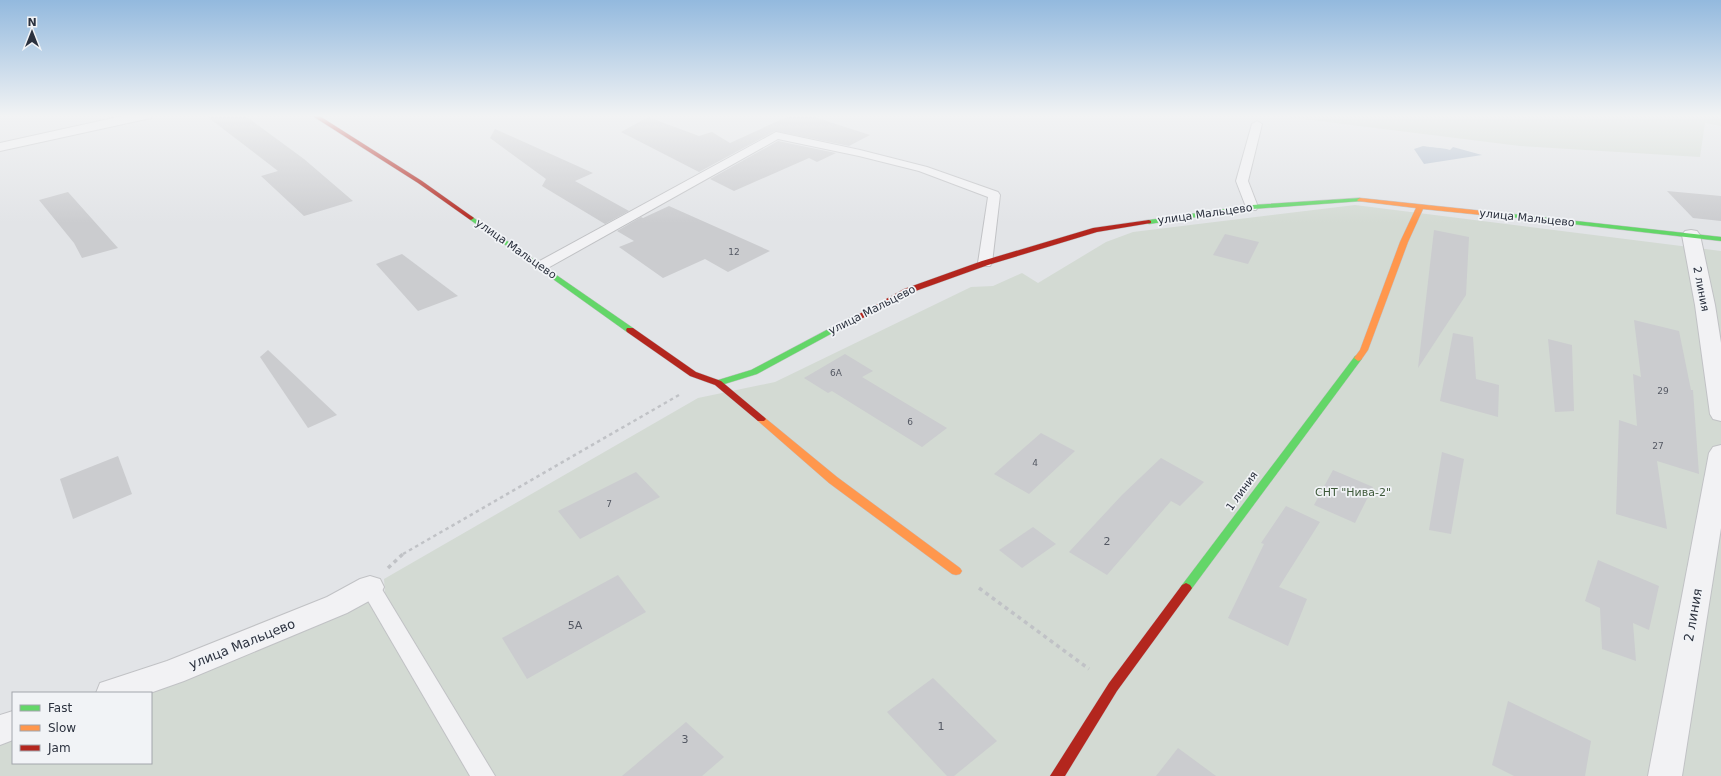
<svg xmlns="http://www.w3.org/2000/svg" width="1721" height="776" viewBox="0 0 1721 776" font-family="'DejaVu Sans',sans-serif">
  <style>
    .green { fill: #d3dad3 }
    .water { fill: #b4c0cf }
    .building { fill: #cbcccf }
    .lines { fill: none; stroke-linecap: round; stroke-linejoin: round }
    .lane-casing { stroke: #c1c2c5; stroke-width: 2 }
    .street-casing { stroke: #c1c2c5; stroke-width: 2 }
    .fast-casing { stroke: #c1c2c5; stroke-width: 1 }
    .slow-casing { stroke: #c1c2c5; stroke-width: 1 }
    .jam-casing { stroke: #c1c2c5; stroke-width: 1 }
    .path-far1 { stroke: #c0c2c6; stroke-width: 2.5; stroke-dasharray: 3.5 3.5; stroke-linecap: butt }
    .path { stroke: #c0c2c6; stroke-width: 3.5; stroke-dasharray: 4 4; stroke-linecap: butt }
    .lane { fill: #f2f2f4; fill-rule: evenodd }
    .street { fill: #f2f2f4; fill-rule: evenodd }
    .fast { fill: #63d668; fill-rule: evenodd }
    .slow { fill: #ff974d; fill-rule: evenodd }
    .jam { fill: #b3261e; fill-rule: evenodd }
    .labels { text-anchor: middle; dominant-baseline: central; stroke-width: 3.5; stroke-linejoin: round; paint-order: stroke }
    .number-label { font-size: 9px; fill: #545863 }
    .street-label { font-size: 11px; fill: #2b313e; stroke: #f1f3f6 }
    .park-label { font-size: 11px; fill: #3e593a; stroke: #f1f3f6 }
    .near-number-label { font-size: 11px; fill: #545863 }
    .near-street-label { font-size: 13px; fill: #2b313e; stroke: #f1f3f6 }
  </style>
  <rect width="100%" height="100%" fill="#e2e4e7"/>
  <g class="green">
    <path d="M1271,115H1721V126L1705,123L1700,157L1520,146Z"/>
    <path d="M1355,205L1721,251V776H0V745L13,740V763H151V693H132L385,593L384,579L698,398L775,382L971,287L993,286L1022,273L1038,283L1106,242L1133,232Z"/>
  </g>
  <path class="water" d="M1423,146C1432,148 1441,147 1450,150L1453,147L1482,155L1424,164L1414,149Z"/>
  <g class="building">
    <path d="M205,115H244L304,159L353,201L304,216L261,176L278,171Z"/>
    <path d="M791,115H808L870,135L849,146L775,131L699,172L621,132L648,117L699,136L712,132L730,143Z"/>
    <path d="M495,129L593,173L575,181L629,211L605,224L542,186L546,179L490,138Z"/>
    <path d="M778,141L836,153L817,162L809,158L734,191L710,179Z"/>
    <path d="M1667,191L1721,196V221L1693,218Z"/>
    <path d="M68,192L118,248L82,258L74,243L39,200Z"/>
    <path d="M669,206L770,251L728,272L705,259L663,278L619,247L634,241L617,231L641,217L643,218Z"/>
    <path d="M1434,230L1469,237L1466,295L1418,368Z"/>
    <path d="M1225,234L1259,242L1248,264L1213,255Z"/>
    <path d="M402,254L458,296L418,311L376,264Z"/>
    <path d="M1634,320L1679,331L1691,390H1693L1699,474L1657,461L1667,529L1616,514L1619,420L1637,426L1633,374L1641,377Z"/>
    <path d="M1453,333L1473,337L1476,379L1499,385L1498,417L1440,401Z"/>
    <path d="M1548,339L1572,345L1574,411L1555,412Z"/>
    <path d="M268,350L337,415L308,428L260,357Z"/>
    <path d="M845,354L873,371L862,377L947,428L922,447L832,391L828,393L804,378Z"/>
    <path d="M1041,433L1075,451L1029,494L994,474Z"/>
    <path d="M1442,452L1464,459L1451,534L1429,530Z"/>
    <path d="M118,456L132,494L73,519L60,479Z"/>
    <path d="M1161,458L1204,482L1180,506L1171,501L1107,575L1069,552L1122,495Z"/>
    <path d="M1333,470L1373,487L1355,523L1314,505Z"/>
    <path d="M636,472L660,497L580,539L558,511Z"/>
    <path d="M1286,506L1320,522L1279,587L1307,599L1288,646L1228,618L1264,544L1261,543Z"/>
    <path d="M1033,527L1056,544L1022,568L999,550Z"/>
    <path d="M1598,560L1659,586L1649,630L1633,623L1636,661L1602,649L1600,608L1585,601Z"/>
    <path d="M618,575L646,612L527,679L502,638Z"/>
    <path d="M933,678L997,741L954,776H947L887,712Z"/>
    <path d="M1508,701L1591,741L1585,776H1514L1492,765Z"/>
    <path d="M686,722L724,757L702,776H622Z"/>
    <path d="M1178,748L1216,776H1156Z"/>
  </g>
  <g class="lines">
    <defs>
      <g id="lane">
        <path d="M1257,121L1262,124L1248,181L1258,207L1256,210H1248L1246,207L1236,181L1252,124Z"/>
        <path d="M776,132L860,150L927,167L998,192L1000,195L992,263L990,266H980L978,263L988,197L919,171L859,156L778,139L546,269H536L534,266L536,263Z"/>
        <path d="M370,579L377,581L495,776H470L360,587L363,581Z"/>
      </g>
      <g id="street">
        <path d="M127,115H153L151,118L146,119L0,151V143Z"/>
        <path d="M1691,230L1697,231L1700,235L1715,305L1721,343V421L1713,419L1710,414L1695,305L1682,235L1685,231Z"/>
        <path d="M1721,445V528L1682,776H1648L1709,453L1713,447Z"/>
        <path d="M370,576L380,579L384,587L380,595L347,613L184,681L150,693H96L100,683L167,661L327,597L360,579Z"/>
        <path d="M13,711V740L0,745V715Z"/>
      </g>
      <g id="fast">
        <path d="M1360,198L1363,200L1362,201L1252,209L1149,224L1145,222L1149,220L1252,205Z"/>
        <path d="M1512,214L1721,237V241L1510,217V215Z"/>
        <path d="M471,216L633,328L634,330L633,332H627L469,219V217Z"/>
        <path d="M855,315H861L862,317L757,374L718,386L714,383L715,381L751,370Z"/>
        <path d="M1358,355L1362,358L1361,360L1190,591L1186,593L1182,591L1180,588L1182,585L1355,356Z"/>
      </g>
      <g id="slow">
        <path d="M1360,198L1512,214L1515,216L1512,218L1423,209L1408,242L1368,350L1361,360L1358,361L1354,358L1360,350L1400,242L1416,208L1358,201L1357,200Z"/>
        <path d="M761,416L764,417L837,477L960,568L962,571L960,574L956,575L952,574L829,483L758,421L756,419Z"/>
      </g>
      <g id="jam">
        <path d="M311,115H318L422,181L474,218L471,220L469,219L418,183Z"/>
        <path d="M1149,220L1151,221V223L1097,232L988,265L910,293L861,319H855L854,317L904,289L982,261L1093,228Z"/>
        <path d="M627,328H633L696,372L721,381L764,417L766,419L764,421H758L715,385L690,376L627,332L626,330Z"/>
        <path d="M1186,583L1190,585L1192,588L1190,591L1117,691L1065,776H1050L1109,683L1182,585Z"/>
      </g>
    </defs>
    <use href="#lane" class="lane-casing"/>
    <use href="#street" class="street-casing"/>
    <use href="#fast" class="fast-casing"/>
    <use href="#slow" class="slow-casing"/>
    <use href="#jam" class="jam-casing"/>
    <path class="path-far1" d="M403,554L679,395"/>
    <g class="path">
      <path d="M388,568L404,553"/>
      <path d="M979,588L1089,669"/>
    </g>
    <use href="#lane" class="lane"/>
    <use href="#street" class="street"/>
    <use href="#fast" class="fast"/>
    <use href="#slow" class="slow"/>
    <use href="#jam" class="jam"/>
  </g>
  <linearGradient id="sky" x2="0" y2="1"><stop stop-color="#93b9de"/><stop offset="0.52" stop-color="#f2f3f4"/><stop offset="1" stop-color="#f2f3f4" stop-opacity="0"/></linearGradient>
  <rect width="1721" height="223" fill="url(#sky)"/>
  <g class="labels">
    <g class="number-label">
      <text x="734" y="252">12</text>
      <text x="836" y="373">6А</text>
      <text x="1663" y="391">29</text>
      <text x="910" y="422">6</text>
      <text x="1658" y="446">27</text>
      <text x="1035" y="463">4</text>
      <text x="609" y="504">7</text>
    </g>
    <g class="street-label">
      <text transform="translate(1205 214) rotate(-8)">улица Мальцево</text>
      <text transform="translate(1527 218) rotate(6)">улица Мальцево</text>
      <text transform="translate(516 249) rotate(35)">улица Мальцево</text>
      <text transform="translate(1701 289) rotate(79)">2 линия</text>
      <text transform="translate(872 310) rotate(-27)">улица Мальцево</text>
      <text transform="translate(1242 491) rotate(-54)">1 линия</text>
    </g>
    <g class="park-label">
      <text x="1353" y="492">СНТ "Нива-2"</text>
    </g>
    <g class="near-number-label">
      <text x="1107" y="541">2</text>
      <text x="575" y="625">5А</text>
      <text x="941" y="726">1</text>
      <text x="685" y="739">3</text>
    </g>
    <g class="near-street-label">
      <text transform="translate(1693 615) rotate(-80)">2 линия</text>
      <text transform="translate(242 644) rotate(-22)">улица Мальцево</text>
    </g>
  </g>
  <rect x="12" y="692" width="140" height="72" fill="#f1f3f6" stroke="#a2a5ac"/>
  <rect x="20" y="705" width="20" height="6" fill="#63d668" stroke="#a2a5ac"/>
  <text x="48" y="712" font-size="12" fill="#2b313e">Fast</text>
  <rect x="20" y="725" width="20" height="6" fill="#ff974d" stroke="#a2a5ac"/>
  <text x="48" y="732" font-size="12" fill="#2b313e">Slow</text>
  <rect x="20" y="745" width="20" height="6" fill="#b3261e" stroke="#a2a5ac"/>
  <text x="48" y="752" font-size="12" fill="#2b313e">Jam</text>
  <g transform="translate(32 32)" stroke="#f1f3f6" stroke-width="3" paint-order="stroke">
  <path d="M0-3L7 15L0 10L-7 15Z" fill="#2b313e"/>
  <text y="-6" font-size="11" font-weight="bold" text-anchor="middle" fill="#2b313e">N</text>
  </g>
</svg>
